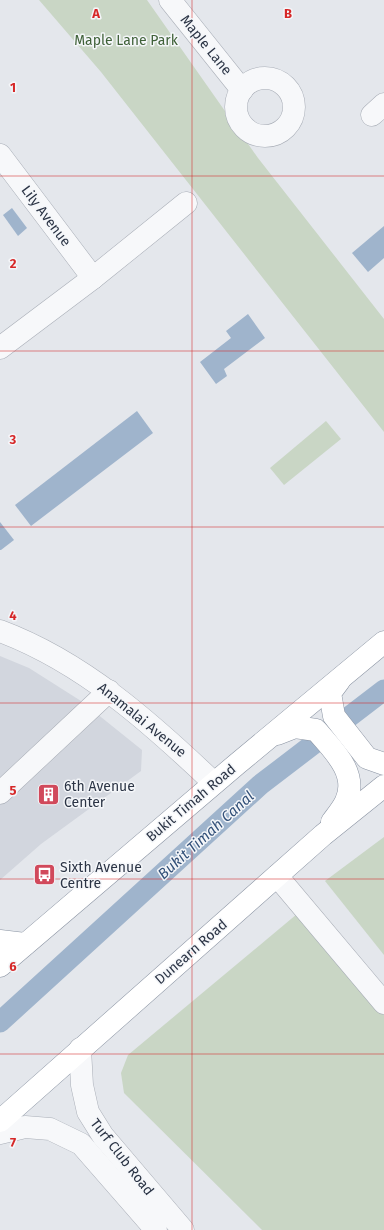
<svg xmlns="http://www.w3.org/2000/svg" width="384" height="1230" viewBox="0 0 384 1230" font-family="'Fira Sans',sans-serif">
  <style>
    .built { fill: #d2d6de }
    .green { fill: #c9d6c5 }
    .water { fill: #9fb4cc }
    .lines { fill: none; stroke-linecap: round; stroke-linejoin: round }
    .canal { stroke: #9fb4cc; stroke-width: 21 }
    .minor-casing { stroke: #a9aeb7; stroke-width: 23 }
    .highway-casing { stroke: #8b94a3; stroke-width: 23 }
    .minor { stroke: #f7f8fa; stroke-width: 22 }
    .highway { stroke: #fff; stroke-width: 22 }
    .grid { fill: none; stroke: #d62828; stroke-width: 1; stroke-opacity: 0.55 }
    .labels { text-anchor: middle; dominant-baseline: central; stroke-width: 3; stroke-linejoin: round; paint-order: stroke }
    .park-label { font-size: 14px; fill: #3f6138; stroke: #f4f6f9 }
    .street-label { font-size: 14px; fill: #2b3445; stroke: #f4f6f9 }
    .poi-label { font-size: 14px; fill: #2b3445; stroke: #f4f6f9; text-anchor: start }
    .water-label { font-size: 15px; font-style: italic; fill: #34527a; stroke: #f4f6f9 }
    .grid-label { font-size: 13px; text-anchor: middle; font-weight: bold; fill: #d62828; stroke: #f4f6f9; stroke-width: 3; stroke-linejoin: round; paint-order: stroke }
  </style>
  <rect width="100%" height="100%" fill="#e4e7ec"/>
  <path class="built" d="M0,656L29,668L81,701L142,750L141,771L41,844L0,880Z"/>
  <g class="green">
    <path d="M39,0H147L258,158L384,319V432L101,72Z"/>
    <path d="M326,421L341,439L284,485L270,468Z"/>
    <path d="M384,837V955L325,881Z"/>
    <path d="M297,914L384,1015V1230H262L124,1093L121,1073L128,1055Z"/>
  </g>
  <g class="water">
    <path d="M12,208L27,228L18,236L3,215Z"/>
    <path d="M384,226V258L368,272L352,253Z"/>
    <path d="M248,314L265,338L224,369L227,376L216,384L200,362L231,338L226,331Z"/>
    <path d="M137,411L153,433L31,526L15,505Z"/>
    <path d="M0,522L14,540L1,550H0Z"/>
  </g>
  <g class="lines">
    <path class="canal" d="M0,1022L260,785L384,690"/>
    <defs>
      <g id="minor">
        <path d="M170,0L242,90"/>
        <circle cx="265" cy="107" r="29"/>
        <path d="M372,115L384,104"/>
        <path d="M0,155L93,278"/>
        <path d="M0,348L93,278L186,203"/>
        <path d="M0,631C83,662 151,723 214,783"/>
        <path d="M0,793L109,691"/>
        <path d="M277,876L384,1003"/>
        <path d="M80,1049L82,1085L88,1112L103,1136L183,1230"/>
        <path d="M0,1133L25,1127L50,1129L81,1144L156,1230"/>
      </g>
      <g id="highway">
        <path d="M339,681L330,693L334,716L367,758L384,764"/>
        <path d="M277,734L295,727L316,730C332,749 359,773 346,801C343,808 337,815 332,822"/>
        <path d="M0,941L25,944"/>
        <path d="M0,966L237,764L384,642"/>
        <path d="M0,1121L323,835L384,786"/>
      </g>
    </defs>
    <use href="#minor" class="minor-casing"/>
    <use href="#highway" class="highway-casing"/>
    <use href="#minor" class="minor"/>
    <use href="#highway" class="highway"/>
  </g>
  <path class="grid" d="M192,0V1230M0,176H384M0,351H384M0,527H384M0,703H384M0,879H384M0,1054H384"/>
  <defs>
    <symbol id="building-square" viewBox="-11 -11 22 22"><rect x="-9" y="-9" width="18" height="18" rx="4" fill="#d1495b" stroke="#f4f6f9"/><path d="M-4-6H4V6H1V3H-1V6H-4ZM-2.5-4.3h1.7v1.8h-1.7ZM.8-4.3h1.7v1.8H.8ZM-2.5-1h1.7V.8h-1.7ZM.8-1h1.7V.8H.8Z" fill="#fff"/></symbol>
    <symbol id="bus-square" viewBox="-11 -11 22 22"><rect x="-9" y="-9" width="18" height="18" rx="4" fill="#d1495b" stroke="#f4f6f9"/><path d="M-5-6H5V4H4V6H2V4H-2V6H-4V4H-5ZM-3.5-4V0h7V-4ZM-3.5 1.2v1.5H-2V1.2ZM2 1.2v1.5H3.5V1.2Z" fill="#fff"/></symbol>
  </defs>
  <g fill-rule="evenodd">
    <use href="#building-square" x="36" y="782" width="25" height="25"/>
    <use href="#bus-square" x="32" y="862" width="25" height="25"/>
  </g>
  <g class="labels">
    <g class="park-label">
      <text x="126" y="40">Maple Lane Park</text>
    </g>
    <g class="street-label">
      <text transform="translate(206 45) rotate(51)">Maple Lane</text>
      <text transform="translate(46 216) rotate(53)">Lily Avenue</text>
      <text transform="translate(142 720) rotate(39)">Anamalai Avenue</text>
      <text transform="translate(191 803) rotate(-40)">Bukit Timah Road</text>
      <text transform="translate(191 952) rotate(-41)">Dunearn Road</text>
      <text transform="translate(122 1157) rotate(52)">Turf Club Road</text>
    </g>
    <g class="poi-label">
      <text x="64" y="786">6th Avenue<tspan x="64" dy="16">Center</tspan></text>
      <text x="60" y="867">Sixth Avenue<tspan x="60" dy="16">Centre</tspan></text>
    </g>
    <g class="water-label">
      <text transform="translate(206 835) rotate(-42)">Bukit Timah Canal</text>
    </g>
  </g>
  <g class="grid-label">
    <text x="96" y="18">A</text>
    <text x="288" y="18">B</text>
    <text x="13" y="92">1</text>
    <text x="13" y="268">2</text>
    <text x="13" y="444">3</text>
    <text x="13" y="620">4</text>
    <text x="13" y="795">5</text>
    <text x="13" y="971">6</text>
    <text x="13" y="1147">7</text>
  </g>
</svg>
